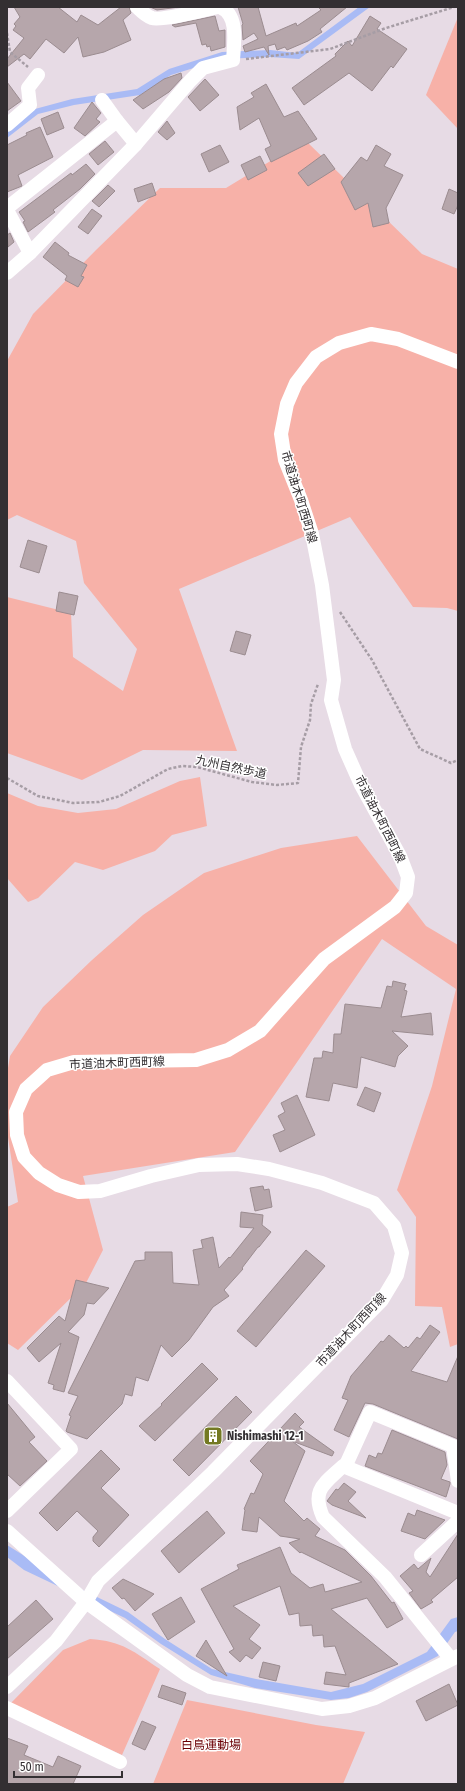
<svg xmlns="http://www.w3.org/2000/svg" width="465" height="1791" viewBox="0 0 465 1791" font-family="'Fira Sans Condensed','Noto Sans JP',sans-serif">
  <style>
    .green { fill: #f7b1a8 }
    .water { fill: #a9bbf5 }
    .building { fill: #b6a6ab; stroke: #9b8c90 }
    .lines { fill: none; stroke-linecap: round; stroke-linejoin: round }
    .path { stroke: #a69da5; stroke-width: 2.5; stroke-dasharray: 3 2; stroke-linecap: butt }
    .minor { stroke: #fff; stroke-width: 14 }
    .labels { text-anchor: middle; dominant-baseline: central; stroke-width: 3; stroke-linejoin: round; paint-order: stroke }
    .street-label { font-size: 12px; fill: #332f32; stroke: #fff }
    .poi-label { font-size: 12px; font-weight: bold; fill: #332f32; stroke: #fff; text-anchor: start }
    .park-label { font-size: 12px; fill: #6b0005; stroke: #fff }
  </style>
  <rect width="100%" height="100%" fill="#e7dbe5"/>
  <g class="green">
    <path d="M458,17V129L426,95Z"/>
    <path d="M305,140L422,254L458,269V611L447,608L413,607L350,517L179,589L237,751L143,750L82,780L7,753V597L71,613L73,657L123,691L137,649L84,583L76,541L17,515L7,520V361L33,314L96,250L160,188H226Z"/>
    <path d="M200,777L207,826L172,835L155,851L103,870L75,862L38,898L28,902L7,878V793L38,806L78,813L116,809L180,781Z"/>
    <path d="M357,836L426,926L458,945V1344L450,1347L442,1307L415,1306L416,1217L397,1190L432,1086L456,989L382,939L235,1152L83,1176L103,1250L86,1283L18,1350L7,1343V1207L18,1202L7,1131V1074L10,1056L43,1007L92,960L143,915L204,873L281,848Z"/>
    <path d="M90,1639C123,1641 134,1652 160,1669L122,1755L11,1703L63,1650Z"/>
    <path d="M187,1700L316,1725L365,1732L343,1784H153Z"/>
  </g>
  <g class="water">
    <path d="M359,7H370L299,59L270,57L223,59L171,75L140,95L74,105L38,114L7,138V130L35,109L72,99L137,89L169,69L222,52L270,50L297,53Z"/>
    <path d="M7,1545L66,1582L128,1612L165,1639L212,1669L256,1679L331,1692L363,1684L427,1652L451,1619L458,1617V1631L455,1632L438,1656L367,1692L349,1698L331,1700L255,1688L211,1675L161,1644L125,1618L24,1570L7,1557Z"/>
  </g>
  <g class="building">
    <path d="M14,7H58L77,22L81,15L98,25L121,7H129L131,13L123,20L131,40L104,52L83,57L78,37L64,53L46,39L30,59L24,54L7,67V59L24,38L13,30L16,26L14,24L20,17Z"/>
    <path d="M150,7H179L157,10Z"/>
    <path d="M238,7H258L266,36L296,23L297,26L321,10L318,7H347L320,29L322,32L308,41L287,50L285,47L277,50L275,44L268,46L269,55L264,47L245,52L243,46L258,39L254,33L243,40L242,25L243,24Z"/>
    <path d="M215,16L219,31L225,30V47L211,51L210,46L207,47L206,44L202,45L196,23L175,27L172,25Z"/>
    <path d="M370,16L381,23L377,29L407,49L393,68L391,66L372,91L349,73L304,105L292,88L336,56L335,54L348,41L352,46Z"/>
    <path d="M181,73L182,78L169,92L143,109L133,100L164,79Z"/>
    <path d="M205,79L219,95L200,111L188,97Z"/>
    <path d="M7,82L21,101L7,111Z"/>
    <path d="M266,84L284,117L298,111L317,139L271,162L265,149L271,146L259,118L240,130L237,107L254,97L251,93Z"/>
    <path d="M92,102L101,113L96,119L100,122L85,136L74,128Z"/>
    <path d="M58,112L64,128L47,135L41,119Z"/>
    <path d="M167,121L175,133L167,140L158,132Z"/>
    <path d="M40,127L53,157L18,175L22,186L7,192V145L27,135L26,133Z"/>
    <path d="M105,141L114,152L98,165L89,154Z"/>
    <path d="M220,145L229,162L209,172L201,154Z"/>
    <path d="M376,145L391,154L384,166L403,175L386,208L389,223L373,227L368,203L355,210L341,182L361,157L367,161Z"/>
    <path d="M324,154L335,169L308,186L298,173Z"/>
    <path d="M260,156L267,170L248,180L241,165Z"/>
    <path d="M86,164L95,174L80,189L53,210L55,212L28,232L23,222L25,221L19,212L71,173L72,175Z"/>
    <path d="M152,183L156,195L138,202L134,189Z"/>
    <path d="M108,185L115,191L99,207L92,201Z"/>
    <path d="M449,189L458,193V205L454,214L442,209Z"/>
    <path d="M92,209L102,216L88,234L78,227Z"/>
    <path d="M10,233L14,242L8,247L7,235Z"/>
    <path d="M55,242L69,253L68,255L87,265L81,276L84,277L78,287L65,280L67,276L43,257Z"/>
    <path d="M28,540L47,546L39,573L20,567Z"/>
    <path d="M59,592L78,596L74,615L56,611Z"/>
    <path d="M236,631L251,635L245,655L230,651Z"/>
    <path d="M393,981L406,984L404,990L407,991L401,1017L431,1013L433,1035L392,1031L408,1046L398,1056L395,1067L361,1057L357,1088L333,1083L329,1101L306,1097L314,1058H322L323,1051L333,1053L334,1034H341L345,1004L381,1008L387,986L392,987Z"/>
    <path d="M365,1087L381,1093L374,1112L357,1105Z"/>
    <path d="M297,1095L315,1135L280,1152L273,1135L285,1130L278,1116L285,1112L281,1103Z"/>
    <path d="M263,1186L264,1190L269,1189L272,1207L255,1211L250,1188Z"/>
    <path d="M241,1212L263,1215L262,1225L271,1232L259,1247H258L242,1268L243,1269L224,1290L229,1296L213,1307L189,1340L172,1357L161,1345L148,1381L136,1377L132,1396L125,1394L122,1404L87,1439L67,1432L66,1431L71,1416L69,1415L78,1396L68,1393L135,1261L145,1260V1252H172L173,1283L199,1285L193,1250L203,1248L201,1240L213,1237L219,1268L229,1257L230,1258L254,1228L240,1227Z"/>
    <path d="M306,1250L325,1266L256,1347L237,1331Z"/>
    <path d="M76,1280L109,1288L94,1304L87,1303L84,1315L68,1332L79,1337L64,1392L53,1389L54,1385L48,1383L61,1343L39,1362L27,1348L59,1316L65,1321Z"/>
    <path d="M430,1325L440,1332L411,1371L447,1382L458,1356V1439L373,1404L365,1403L349,1437L334,1430L348,1400L342,1398L351,1376L381,1341L383,1342L389,1335L404,1348L406,1346L408,1348L417,1337L420,1339Z"/>
    <path d="M202,1363L218,1379L155,1441L139,1426L162,1405L161,1404Z"/>
    <path d="M236,1396L252,1412L189,1476L173,1460Z"/>
    <path d="M7,1403L35,1437L29,1442L47,1461L20,1486L7,1474Z"/>
    <path d="M295,1413L304,1422L299,1427L334,1452L332,1456L292,1441L305,1451L284,1501L304,1521L307,1518L320,1529L315,1536L345,1550L371,1576L392,1603L394,1602L403,1619L387,1628L367,1598L331,1609L398,1664L349,1683V1687L324,1684L326,1672L346,1675L335,1646L324,1647L323,1635L313,1636L312,1625L300,1626L299,1613L289,1615L280,1586L233,1606L260,1625L249,1639L261,1648L252,1659L246,1655L240,1662L229,1652L234,1649L201,1589L239,1569L237,1565L280,1547L291,1573L310,1588L323,1584L325,1592L362,1582L301,1552L300,1553L289,1543L300,1539L280,1536L259,1517L257,1532L242,1530L245,1510L244,1509L251,1493L254,1494L263,1474L250,1461Z"/>
    <path d="M392,1430L445,1452L447,1465L441,1479L450,1482V1484L446,1497L365,1466L369,1455L376,1458L378,1453L382,1454Z"/>
    <path d="M101,1450L120,1469L101,1488L129,1515L99,1547L93,1541V1537L98,1531L77,1511L57,1531L39,1513Z"/>
    <path d="M344,1483L356,1492L348,1501L366,1518L332,1505L327,1501L336,1489L338,1490Z"/>
    <path d="M417,1510L445,1520L425,1539L401,1531L408,1513L415,1516Z"/>
    <path d="M207,1511L225,1533L179,1573L161,1551Z"/>
    <path d="M458,1534V1577L431,1600L433,1602L421,1609L409,1593L413,1591L400,1576L414,1564L418,1569L431,1558L426,1572L430,1577Z"/>
    <path d="M123,1579L154,1594L135,1611L124,1598L122,1599L112,1588Z"/>
    <path d="M181,1597L195,1622L168,1640L152,1614Z"/>
    <path d="M36,1600L53,1619L7,1659V1627Z"/>
    <path d="M206,1640L227,1676L196,1656Z"/>
    <path d="M263,1662L280,1666L276,1681L259,1677Z"/>
    <path d="M449,1684L458,1705L426,1721L416,1701Z"/>
    <path d="M162,1685L186,1693L182,1705L158,1697Z"/>
    <path d="M142,1721L156,1727L145,1750L132,1744Z"/>
    <path d="M7,1738L28,1746L24,1755L53,1767L58,1756L81,1766L73,1784H7Z"/>
  </g>
  <g class="lines">
    <g class="path">
      <path d="M7,33L10,52L28,67"/>
      <path d="M246,59L330,49L386,28L454,7"/>
      <path d="M340,612L372,660L420,749L451,763L458,760"/>
      <path d="M7,778L38,796L73,803L99,802L120,796L168,769L182,766L197,767L252,782L277,785L298,783L301,747L310,720L311,704L318,684"/>
    </g>
    <g class="minor">
      <path d="M137,7C141,11 146,16 152,18C162,21 205,10 217,7"/>
      <path d="M102,100L117,121"/>
      <path d="M7,125L30,105L28,88L38,75"/>
      <path d="M7,208L117,121L136,144"/>
      <path d="M7,210L30,253"/>
      <path d="M7,273L30,253L136,144L190,81L203,68L233,60C234,43 239,15 220,7"/>
      <path d="M7,1381L71,1449L7,1511"/>
      <path d="M345,1467L370,1412L453,1446L458,1481"/>
      <path d="M7,1531L86,1602L187,1675L210,1687L322,1709L349,1706L375,1698L458,1656"/>
      <path d="M421,1555L458,1521"/>
      <path d="M451,1659L385,1577L323,1517C311,1490 324,1484 343,1466L458,1513"/>
      <path d="M7,1687L56,1641L86,1602L98,1581L213,1472L382,1300L397,1275L402,1253L394,1226L374,1203L322,1183L269,1169L237,1164L199,1165L151,1176L100,1191L79,1192L58,1185L39,1173L24,1157L17,1135L16,1112L26,1089L47,1070L74,1062L196,1060L228,1050L260,1031L324,959L395,907L406,893L408,877L400,856L361,785L345,749L331,700L334,680L322,585L312,534L301,500L285,460L281,434L287,404L296,383L316,357L339,343L371,334L398,339L458,362"/>
      <path d="M7,1708L120,1762"/>
    </g>
  </g>
  <defs>
    <symbol id="building-square" viewBox="-11 -11 22 22"><rect x="-9" y="-9" width="18" height="18" rx="4" fill="#737922" stroke="#fff"/><path d="M-4-6H4V6H1V3H-1V6H-4ZM-2.5-4.3h1.7v1.8h-1.7ZM.8-4.3h1.7v1.8H.8ZM-2.5-1h1.7V.8h-1.7ZM.8-1h1.7V.8H.8Z" fill="#fff"/></symbol>
  </defs>
  <g fill-rule="evenodd">
    <use href="#building-square" x="202" y="1425" width="22" height="22"/>
  </g>
  <g class="labels">
    <g class="street-label">
      <text transform="translate(299 497) rotate(73)">市道油木町西町線</text>
      <text transform="translate(231 767) rotate(12)">九州自然歩道</text>
      <text transform="translate(380 819) rotate(63)">市道油木町西町線</text>
      <text transform="translate(117 1063) rotate(-2)">市道油木町西町線</text>
      <text transform="translate(351 1330) rotate(-47)">市道油木町西町線</text>
    </g>
    <g class="poi-label">
      <text x="227" y="1436">Nishimashi 12-1</text>
    </g>
    <g class="park-label">
      <text x="211" y="1745">白鳥運動場</text>
    </g>
  </g>
  <rect width="465" height="1791" fill="none" stroke="#332f32" stroke-width="16"/>
  <path d="M14 1771v6h108v-6" fill="none" stroke="#332f32" stroke-width="2"/>
  <text x="20" y="1771" font-size="12" fill="#332f32" stroke="#ffffff" stroke-width="3" paint-order="stroke">50 m</text>
</svg>
